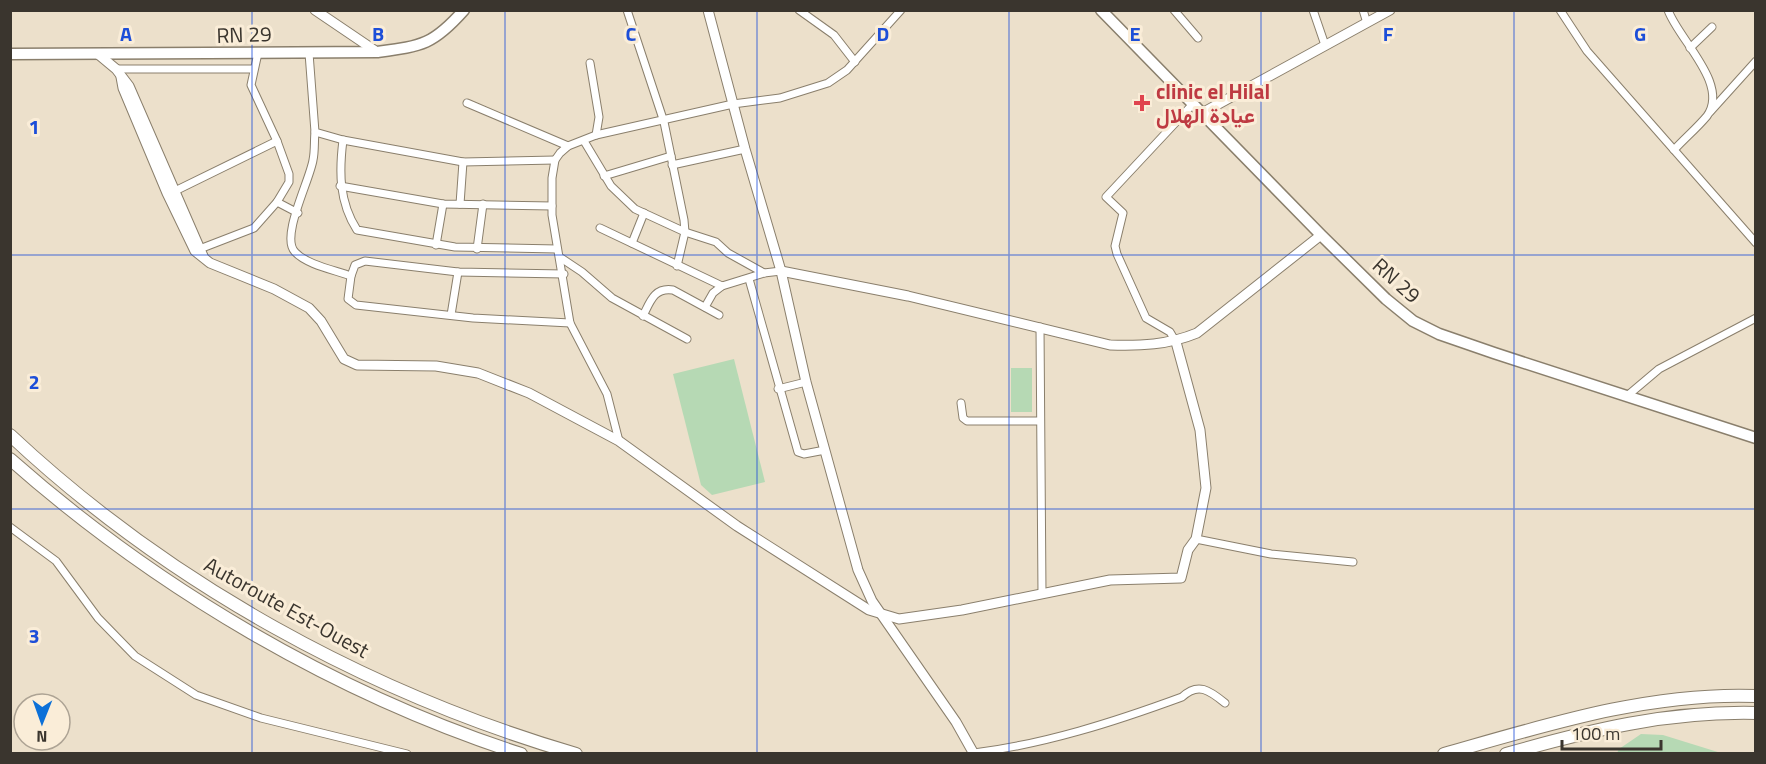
<svg xmlns="http://www.w3.org/2000/svg" width="1766" height="764" viewBox="0 0 1766 764" font-family="'Titillium Web',Vazirmatn,sans-serif">
  <style>
    .green { fill: #b6d9b4 }
    .lines { fill: none; stroke-linecap: round; stroke-linejoin: round }
    .street-casing { stroke: #8a7f6c; stroke-width: 9 }
    .secondary-casing { stroke: #8a7f6c; stroke-width: 11 }
    .primary-casing { stroke: #8a7f6c; stroke-width: 13 }
    .highway-casing { stroke: #8a7f6c; stroke-width: 14 }
    .street { stroke: #fff; stroke-width: 7 }
    .secondary { stroke: #fff; stroke-width: 9 }
    .primary { stroke: #fff; stroke-width: 10 }
    .highway { stroke: #fff; stroke-width: 12 }
    .grid { fill: none; stroke: #1d4ed8; stroke-width: 1.5; stroke-opacity: 0.55 }
    .health-dot { fill: #e0444e; stroke: #faedd8; stroke-width: 2 }
    .labels { text-anchor: middle; dominant-baseline: central; stroke-width: 6; stroke-linejoin: round; paint-order: stroke }
    .street-label { font-size: 21px; fill: #3a352e; stroke: #faedd8 }
    .health-label { font-size: 21px; font-weight: bold; fill: #be3a42; stroke: #faedd8; text-anchor: start }
    .grid-label { font-size: 20px; text-anchor: middle; font-weight: bold; fill: #1d4ed8; stroke: #faedd8; stroke-width: 6; stroke-linejoin: round; paint-order: stroke }
  </style>
  <rect width="100%" height="100%" fill="#ece0cb"/>
  <g class="green">
    <path d="M734,359L765,482L712,495L701,485L673,374Z"/>
    <rect x="1011" y="368" width="21" height="44"/>
    <path d="M1641,734L1663,735L1721,753H1617L1619,749Z"/>
  </g>
  <g class="lines">
    <defs>
      <g id="street">
        <path d="M627,10L664,122L684,220L685,232L677,266"/>
        <path d="M799,10L834,35L855,62"/>
        <path d="M1174,10L1198,38"/>
        <path d="M1313,10L1325,45"/>
        <path d="M1363,10L1367,23"/>
        <path d="M1560,10L1587,51L1756,243"/>
        <path d="M1668,10C1678,39 1730,84 1707,116C1697,128 1684,139 1674,150"/>
        <path d="M1690,48L1712,27"/>
        <path d="M309,53L315,132L343,140L463,162L555,160"/>
        <path d="M590,63L599,117L596,135"/>
        <path d="M116,69H253"/>
        <path d="M467,103L568,146"/>
        <path d="M1710,112L1756,61"/>
        <path d="M315,132C314,141 315,151 313,160C310,180 280,237 295,252C307,265 335,270 351,276"/>
        <path d="M343,140C339,172 339,202 357,230L455,247L557,249"/>
        <path d="M584,141L611,186L635,209L685,232L716,242L728,253L764,273"/>
        <path d="M672,165L745,149"/>
        <path d="M604,176L671,156"/>
        <path d="M340,186L443,204L552,206"/>
        <path d="M177,190L277,141"/>
        <path d="M277,202L298,213"/>
        <path d="M460,204L463,162"/>
        <path d="M600,228L722,286L764,273L781,271"/>
        <path d="M632,243L644,213"/>
        <path d="M436,245L443,204"/>
        <path d="M477,249L483,204"/>
        <path d="M197,250L254,228L277,202L289,182V174L277,141L251,85L258,53"/>
        <path d="M561,258L582,272L612,298L687,339"/>
        <path d="M564,274L458,272L365,261L355,265L351,276L348,299L356,305L473,318L570,323"/>
        <path d="M749,279L798,452L804,454L825,450"/>
        <path d="M705,307L713,293L722,286"/>
        <path d="M451,315L458,272"/>
        <path d="M643,316C650,302 654,287 673,290L719,315"/>
        <path d="M1040,327L1042,594"/>
        <path d="M1176,342L1170,332L1146,318L1117,254L1115,246L1123,213L1106,197L1192,105"/>
        <path d="M778,389L806,382"/>
        <path d="M1627,396L1659,369L1756,318"/>
        <path d="M961,403L963,418L967,421H1040"/>
        <path d="M619,441L607,394L570,323L552,215V178L555,160L560,153L568,146L596,135L733,104L780,98L828,83L847,70L901,10"/>
        <path d="M10,527L56,561L98,618L135,656L196,695L261,718L407,754"/>
        <path d="M1196,539L1271,554L1353,562"/>
        <path d="M974,753C1045,744 1114,722 1182,697C1198,682 1209,690 1225,703"/>
      </g>
      <g id="secondary">
        <path d="M315,10L377,52"/>
        <path d="M708,10L745,149L781,271L806,382L858,570L872,601L956,722L974,754"/>
        <path d="M98,54L116,69L129,86L203,256"/>
        <path d="M121,77L123,88L167,193L195,251L210,263L274,289L309,308L321,321L344,359L357,365L436,366L478,373L529,393L619,441L737,526L869,610L899,619L962,610L1110,580L1181,578L1188,550L1196,539L1206,488L1200,430L1176,342"/>
        <path d="M1202,113L1390,10"/>
        <path d="M781,271L908,296L1110,345C1140,346 1168,345 1197,333L1321,235"/>
      </g>
      <g id="primary">
        <path d="M1101,10L1321,235L1386,299L1413,321L1439,334L1494,353L1756,438"/>
        <path d="M10,54L377,52C422,46 433,45 464,10"/>
      </g>
      <g id="highway">
        <path d="M10,435C169,584 368,693 576,754"/>
        <path d="M10,459C156,588 335,694 521,754"/>
        <path d="M1444,754C1546,725 1649,692 1756,696"/>
        <path d="M1506,754C1591,730 1667,711 1756,713"/>
      </g>
    </defs>
    <use href="#street" class="street-casing"/>
    <use href="#secondary" class="secondary-casing"/>
    <use href="#primary" class="primary-casing"/>
    <use href="#highway" class="highway-casing"/>
    <use href="#street" class="street"/>
    <use href="#secondary" class="secondary"/>
    <use href="#primary" class="primary"/>
    <use href="#highway" class="highway"/>
  </g>
  <path class="grid" d="M252,10V754M505,10V754M757,10V754M1009,10V754M1261,10V754M1514,10V754M10,255H1756M10,509H1756"/>
  <path class="health-dot" d="M1139 94h6v6h6v6h-6v6h-6v-6h-6v-6h6z"/>
  <g class="labels">
    <g class="street-label">
      <text transform="translate(244 34) rotate(-2)">RN 29</text>
      <text transform="translate(1397 280) rotate(42)">RN 29</text>
      <text transform="translate(287 607) rotate(29)">Autoroute Est-Ouest</text>
    </g>
    <g class="health-label">
      <text x="1156" y="91">clinic el Hilal<tspan x="1156" dy="24">عيادة الهلال</tspan></text>
    </g>
  </g>
  <g class="grid-label">
    <text x="126" y="41">A</text>
    <text x="378" y="41">B</text>
    <text x="631" y="41">C</text>
    <text x="883" y="41">D</text>
    <text x="1135" y="41">E</text>
    <text x="1388" y="41">F</text>
    <text x="1640" y="41">G</text>
    <text x="34" y="134">1</text>
    <text x="34" y="389">2</text>
    <text x="34" y="643">3</text>
  </g>
  <rect width="1766" height="764" fill="none" stroke="#3a352e" stroke-width="24"/>
  <g transform="translate(42 722) rotate(181)"><circle r="28" fill="#faedd8" stroke="#ada394" stroke-width="1.5"/>
  <path d="M0-4.5L10 22L0 15L-10 22Z" fill="#0c70d8"/>
  <text y="-9" font-size="16" font-weight="bold" text-anchor="middle" fill="#3a352e">N</text>
  </g>
  <path d="M1562 740v9h99v-9" fill="none" stroke="#3a352e" stroke-width="3"/>
  <text x="1571" y="740" font-size="18" fill="#3a352e" stroke="#faedd8" stroke-width="4.5" paint-order="stroke">100 m</text>
</svg>
